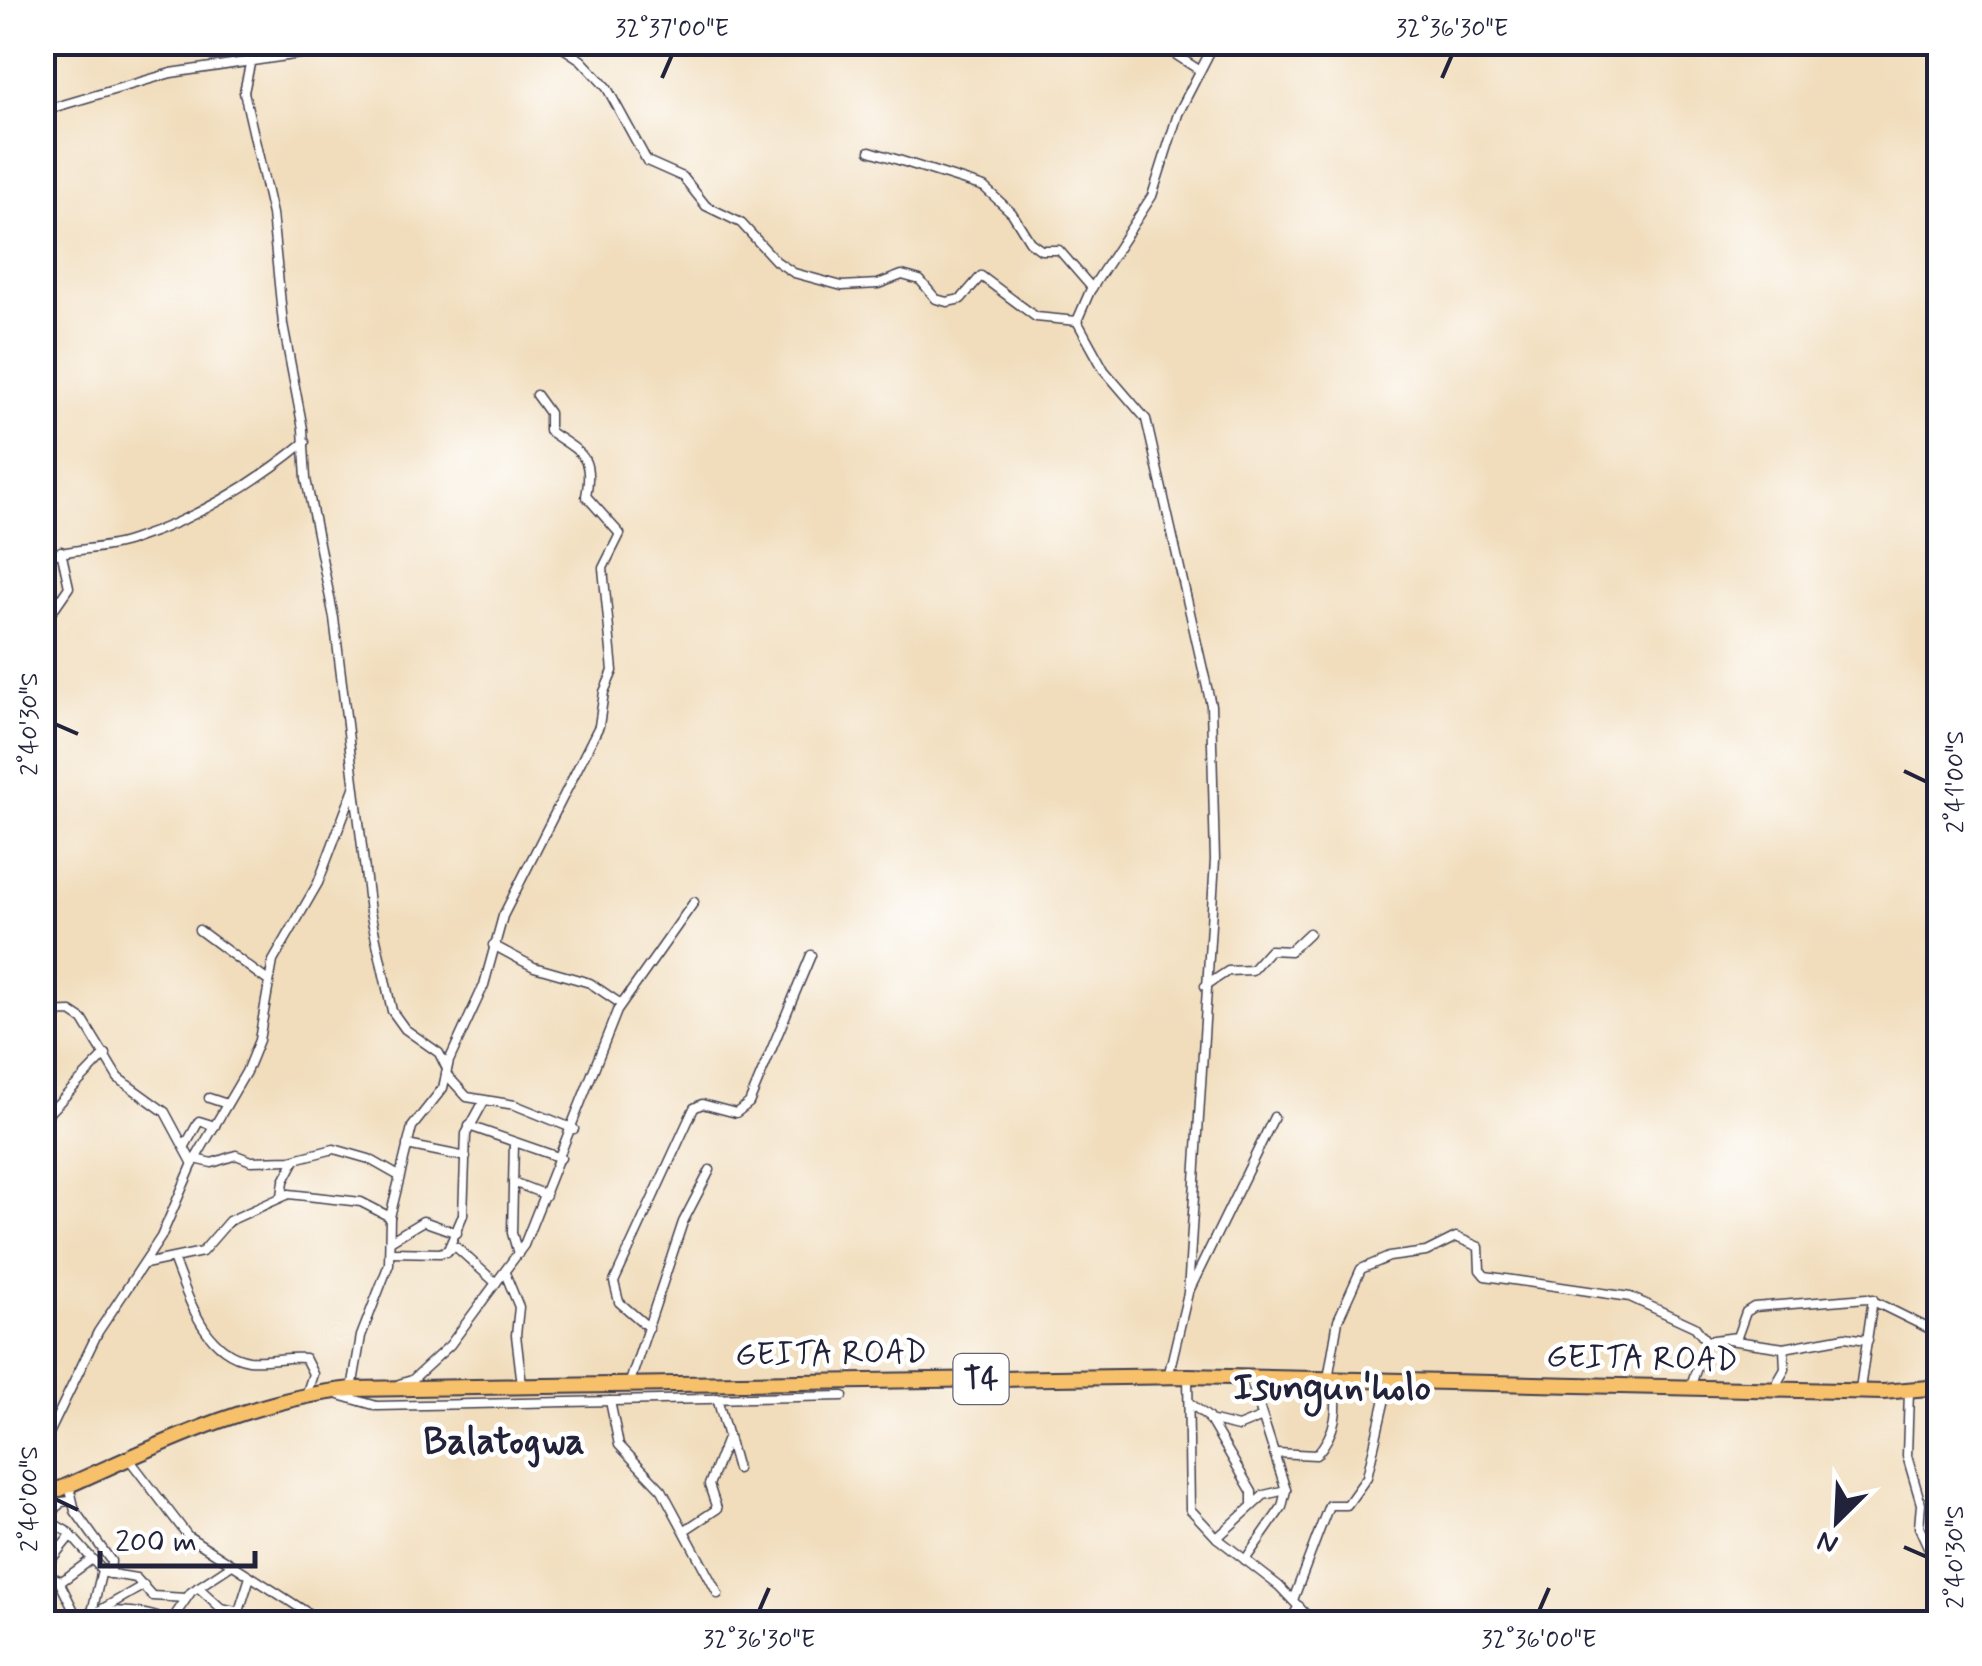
<svg xmlns="http://www.w3.org/2000/svg" width="1982" height="1666" viewBox="0 0 1982 1666" font-family="Mynerve,sans-serif">
  <style>
    .lines { fill: none; stroke-linecap: round; stroke-linejoin: round }
    .minor-casing { stroke: #413e4e; stroke-width: 11 }
    .highway-casing { stroke: #413e4e; stroke-width: 18 }
    .minor { stroke: #fff; stroke-width: 8 }
    .highway { stroke: #f7c06b; stroke-width: 14 }
    .ticks { fill: none; stroke: #22223b; stroke-width: 4 }
    .labels { text-anchor: middle; dominant-baseline: central; stroke-width: 9; stroke-linejoin: round; paint-order: stroke }
    .shield { fill: #fff; stroke: #646476; stroke-width: 2.5 }
    .shield-label { font-size: 30px; font-weight: bold; fill: #22223b }
    .street-label { font-size: 32px; fill: #22223b; stroke: #fff }
    .quarter-label { font-size: 38px; font-weight: bold; fill: #22223b; stroke: #fff }
    .neatline { fill: none; stroke: #22223b; stroke-width: 4 }
    .ticks-label { font-size: 25px; text-anchor: middle; fill: #22223b }
  </style>
  <rect width="100%" height="100%" fill="#fff"/>
  <filter id="ink" filterUnits="userSpaceOnUse"><feTurbulence type="fractalNoise" baseFrequency=".01" numOctaves="2"/><feDisplacementMap in="SourceGraphic" scale="20" xChannelSelector="R" yChannelSelector="G"/><feConvolveMatrix kernelMatrix="1 2 1 2 8 2 1 2 1" color-interpolation-filters="sRGB"/></filter>
  <filter id="wash" filterUnits="userSpaceOnUse"><feTurbulence type="fractalNoise" baseFrequency=".0048" numOctaves="4" result="noise"/><feDisplacementMap in="SourceGraphic" scale="40" xChannelSelector="R" yChannelSelector="G"/><feGaussianBlur stdDeviation="2.25" result="paint"/><feColorMatrix in="noise" values="0 0 0 0 0 0 0 0 0 0 0 0 0 0 0 0 0 1.4 0 .05"/><feComposite in="paint" operator="in"/></filter>
  <g filter="url(#wash)">
    <rect width="100%" height="100%" fill="#f1ddbc"/>
  </g>
  <g filter="url(#ink)">
    <g class="lines">
      <defs>
        <g id="minor">
          <path d="M554,42L581,60L607,88L647,161L683,177L706,206L741,223L776,261L794,273L842,286L878,284L902,275L920,280L936,299L947,302L961,299L981,276L1036,317L1077,321"/>
          <path d="M1177,42L1173,53L1199,70"/>
          <path d="M250,64L244,92L272,214L283,324L303,429L306,479L334,618L370,912L392,1011L405,1029L439,1053L447,1069"/>
          <path d="M42,111L171,73L381,42"/>
          <path d="M870,151L984,187L1012,213L1030,242L1041,250H1059L1092,288"/>
          <path d="M42,558C72,547 103,551 132,540C195,519 253,485 305,442"/>
          <path d="M42,626L69,587L61,551"/>
          <path d="M199,930L268,981"/>
          <path d="M493,945L534,967L590,983L621,1004"/>
          <path d="M1205,986L1228,971L1252,970L1270,950L1290,951L1309,933"/>
          <path d="M42,1013L71,1012L83,1020L118,1078L165,1112L193,1164"/>
          <path d="M446,1074L467,1097L515,1105L574,1129"/>
          <path d="M209,1098L227,1104"/>
          <path d="M42,1120L106,1054"/>
          <path d="M469,1126L561,1158"/>
          <path d="M514,1142L512,1233L518,1254"/>
          <path d="M407,1145L466,1157"/>
          <path d="M185,1146L199,1121L215,1126"/>
          <path d="M195,1159L212,1163L236,1155L251,1161L291,1160L334,1149L369,1159L399,1176"/>
          <path d="M513,1182L546,1195"/>
          <path d="M282,1196L284,1181L295,1160"/>
          <path d="M390,1241L423,1221L457,1233"/>
          <path d="M391,1252L440,1253L456,1247L496,1283"/>
          <path d="M447,1252L463,1215L466,1134L484,1101"/>
          <path d="M174,1261C188,1297 204,1353 249,1360C268,1362 287,1356 305,1358L313,1374L306,1395"/>
          <path d="M145,1264L202,1252L229,1221L289,1194L361,1202L390,1217"/>
          <path d="M505,1273L519,1307L516,1335L522,1385"/>
          <path d="M1190,1289L1274,1117"/>
          <path d="M649,1328L619,1302L614,1282L694,1108L702,1104L736,1113L749,1103L811,955"/>
          <path d="M1729,1340L1784,1348L1845,1337L1868,1340"/>
          <path d="M1706,1341L1737,1337L1746,1312L1754,1307L1867,1298L1940,1334"/>
          <path d="M1188,1376L1190,1509L1217,1538L1279,1586L1315,1624"/>
          <path d="M1168,1377L1188,1293L1215,860L1211,705L1146,419L1104,370L1077,321L1090,291L1152,196L1178,114L1215,42"/>
          <path d="M1328,1379L1338,1320L1361,1269L1389,1257L1426,1252L1456,1237L1479,1247L1480,1270L1485,1276L1630,1297L1695,1327L1706,1341L1690,1388"/>
          <path d="M399,1384L412,1380L450,1345L524,1245L617,1011L694,902"/>
          <path d="M629,1385L683,1222L710,1170"/>
          <path d="M352,1389L361,1336L389,1264L390,1217L412,1127L443,1088L449,1061L484,985L503,916L599,726L604,692L613,671L603,568L620,534L586,496C594,455 581,453 549,431V413L536,395"/>
          <path d="M1773,1390L1785,1369L1784,1348"/>
          <path d="M1909,1390L1907,1456L1921,1504L1919,1527L1940,1573"/>
          <path d="M1855,1391L1860,1389L1873,1299"/>
          <path d="M339,1395L377,1406L843,1396"/>
          <path d="M717,1398L737,1469"/>
          <path d="M610,1401L619,1445L662,1490L718,1594"/>
          <path d="M1191,1404L1208,1417L1252,1492V1503"/>
          <path d="M1209,1420L1238,1427L1260,1418"/>
          <path d="M42,1448L98,1332L161,1237L194,1161L246,1072L259,1040L273,961L318,883L354,788"/>
          <path d="M1276,1453L1316,1455C1337,1432 1339,1408 1334,1379"/>
          <path d="M129,1459L188,1536L325,1624"/>
          <path d="M69,1485L75,1511L111,1561L110,1574"/>
          <path d="M42,1517L68,1532L102,1570L92,1612"/>
          <path d="M47,1521L61,1502L71,1501"/>
          <path d="M685,1530L717,1509L709,1485L728,1436"/>
          <path d="M1217,1538L1264,1495L1286,1490"/>
          <path d="M1245,1560L1282,1507L1286,1490L1250,1378"/>
          <path d="M106,1573L136,1578L152,1596L186,1598"/>
          <path d="M46,1575L62,1581L92,1559"/>
          <path d="M59,1581L76,1615"/>
          <path d="M42,1587L50,1561L71,1535"/>
          <path d="M198,1587L221,1608L240,1612"/>
          <path d="M1293,1600L1329,1505H1347L1367,1477L1389,1381"/>
          <path d="M97,1612L144,1585"/>
          <path d="M42,1621L44,1624"/>
          <path d="M171,1621L191,1592L232,1565"/>
          <path d="M54,1624C89,1607 140,1607 176,1624"/>
          <path d="M235,1624L250,1577"/>
          <path d="M1288,1624L1299,1606"/>
        </g>
        <path id="highway" d="M42,1497C143,1453 242,1400 352,1389L1188,1376L1883,1392L1940,1387"/>
      </defs>
      <use href="#minor" class="minor-casing"/>
      <use href="#highway" class="highway-casing"/>
      <use href="#minor" class="minor"/>
      <use href="#highway" class="highway"/>
    </g>
  </g>
  <path class="ticks" d="M662,78L672,55M1442,78L1452,55M55,724L78,734M1904,771L1927,782M55,1499L78,1510M1904,1547L1927,1557M759,1611L769,1588M1539,1611L1549,1588"/>
  <g class="labels">
    <rect class="shield" x="953.5" y="1354" width="55" height="50" rx="8"/>
    <g class="shield-label">
      <text x="981" y="1379">T4</text>
    </g>
    <g class="street-label">
      <text transform="translate(831 1354) rotate(-1)">GEITA ROAD</text>
      <text transform="translate(1642 1359) rotate(1)">GEITA ROAD</text>
    </g>
    <g class="quarter-label">
      <text x="1332" y="1388">Isungun'holo</text>
      <text x="504" y="1442">Balatogwa</text>
    </g>
  </g>
  <rect width="1982" height="1666" fill="none" stroke="#fff" stroke-width="110"/>
  <g transform="translate(1837 1521) rotate(204)" stroke="#ffffff" stroke-width="8" paint-order="stroke">
  <path d="M0-8L18 38L0 25L-18 38Z" fill="#22223b"/>
  <text y="-15" font-size="28" font-weight="bold" text-anchor="middle" fill="#22223b">N</text>
  </g>
  <path d="M100 1551v15h155v-15" fill="none" stroke="#22223b" stroke-width="5"/>
  <text x="115" y="1551" font-size="30" fill="#22223b" stroke="#ffffff" stroke-width="8" paint-order="stroke">200 m</text>
  <rect x="55" y="55" width="1872" height="1556" class="neatline"/>
  <g class="ticks-label">
    <text x="672" y="36">32°37'00"E</text>
    <text x="1452" y="36">32°36'30"E</text>
    <text transform="translate(28 724) rotate(-90)" y="9">2°40'30"S</text>
    <text transform="translate(1954 782) rotate(-90)" y="9">2°41'00"S</text>
    <text transform="translate(28 1499) rotate(-90)" y="9">2°40'00"S</text>
    <text transform="translate(1954 1557) rotate(-90)" y="9">2°40'30"S</text>
    <text x="759" y="1647">32°36'30"E</text>
    <text x="1539" y="1647">32°36'00"E</text>
  </g>
</svg>
